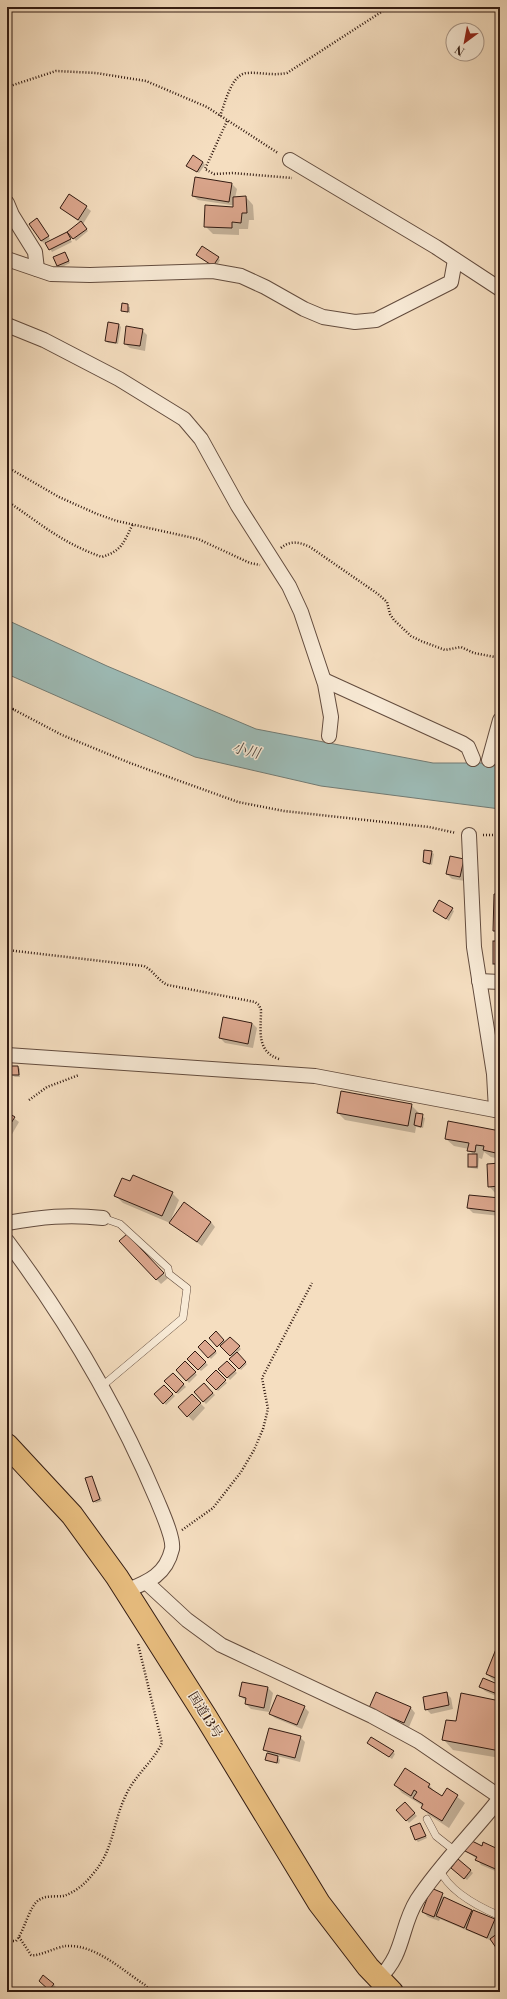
<svg xmlns="http://www.w3.org/2000/svg" width="507" height="1999" viewBox="0 0 507 1999" font-family="'Libre Bodoni','Noto Serif JP',serif">
  <style>
    .water { fill: #9dbbb6; stroke: #727b74 }
    .shadow { fill: #0003 }
    .building { fill: #dca78e; stroke: #321b12 }
    .lines { fill: none; stroke-linecap: round; stroke-linejoin: round }
    .service-casing { stroke: #634c3e; stroke-width: 8 }
    .minor-casing { stroke: #634c3e; stroke-width: 16 }
    .trunk-casing { stroke: #321b12; stroke-width: 24 }
    .path { stroke: #321b12; stroke-width: 2.5; stroke-dasharray: 1 2; stroke-linecap: butt }
    .service { stroke: #f8ead6; stroke-width: 7 }
    .minor { stroke: #f8ead6; stroke-width: 14 }
    .trunk { stroke: #eabf80; stroke-width: 22 }
    .labels { text-anchor: middle; dominant-baseline: central; stroke-width: 3; stroke-linejoin: round; paint-order: stroke }
    .street-label { font-size: 13px; fill: #321b12; stroke: #f8ead6 }
    .water-label { font-size: 14px; font-style: italic; fill: #524b43; stroke: #f8ead6 }
  </style>
  <rect width="100%" height="100%" fill="#f5dec0"/>
  <filter id="stains"><feTurbulence type="fractalNoise" baseFrequency=".005" numOctaves="4"/><feColorMatrix values="0 0 0 0 .2 0 0 0 0 .09 0 0 0 0 .02 0 0 0 .5 -.17"/></filter>
  <radialGradient id="worn" r=".72"><stop offset=".6" stop-color="#630" stop-opacity="0"/><stop offset="1" stop-color="#630" stop-opacity=".3"/></radialGradient>
  <path class="water" d="M7,620L107,666L256,729L433,763H500V809L321,786L195,757L7,674Z"/>
  <g class="shadow">
    <path d="M203,162L205,165L199,173L190,168Z"/>
    <path d="M196,179L232,184L237,189L235,198L246,197L253,205L254,220H249L248,229H239V235L213,234L205,226L237,206L198,200L193,196Z"/>
    <path d="M86,207L91,211L83,224L88,231L76,241L69,232L81,223L61,208Z"/>
    <path d="M39,222L50,239L44,243L41,241Z"/>
    <path d="M67,233L72,242L52,252L47,243Z"/>
    <path d="M65,253L70,263L60,268L57,266Z"/>
    <path d="M200,257L218,258L220,260L216,267Z"/>
    <path d="M123,305L130,307V313L122,311Z"/>
    <path d="M119,325L121,327L118,344L108,343L106,341Z"/>
    <path d="M142,330L147,335L145,351L130,348L125,344Z"/>
    <path d="M431,852L434,854L432,865L426,864L424,862Z"/>
    <path d="M463,859L465,881L452,879L447,874Z"/>
    <path d="M500,895V936L494,930Z"/>
    <path d="M440,901L454,911L449,921L434,911Z"/>
    <path d="M500,942V970L494,963Z"/>
    <path d="M224,1018L252,1023L257,1028L253,1048L225,1043L220,1038Z"/>
    <path d="M7,1067L10,1070L11,1082H7Z"/>
    <path d="M18,1067L20,1069V1077H15L12,1075Z"/>
    <path d="M411,1105L419,1113L418,1115L425,1118L423,1128L416,1127L415,1133L345,1120L338,1113Z"/>
    <path d="M7,1113L19,1122L11,1136L7,1133Z"/>
    <path d="M500,1132V1159L491,1157L484,1152L482,1159L479,1158L478,1169L471,1168L469,1166L473,1155L469,1149L454,1146L446,1139Z"/>
    <path d="M500,1164V1193L496,1194L489,1186Z"/>
    <path d="M172,1193L179,1200L170,1222H211L215,1227L202,1246L170,1223L123,1203L116,1196Z"/>
    <path d="M500,1199V1216L473,1213L468,1208Z"/>
    <path d="M132,1240L168,1278L161,1284L156,1279Z"/>
    <path d="M216,1333L226,1342L230,1338L241,1349L236,1354L247,1364L241,1370L231,1359L233,1357L210,1338Z"/>
    <path d="M205,1341L217,1353L211,1359L199,1347Z"/>
    <path d="M195,1352L208,1365L201,1371L188,1359Z"/>
    <path d="M185,1362L197,1375L189,1383L177,1370Z"/>
    <path d="M227,1362L237,1373L230,1380L220,1369Z"/>
    <path d="M216,1372L227,1383L218,1391L208,1380Z"/>
    <path d="M173,1374L186,1387L178,1394L166,1381Z"/>
    <path d="M204,1384L215,1395L206,1404L195,1392Z"/>
    <path d="M164,1386L175,1396L166,1405L156,1394Z"/>
    <path d="M192,1395L205,1408L193,1421L179,1407Z"/>
    <path d="M92,1477L102,1501L96,1503L94,1501Z"/>
    <path d="M500,1641V1683L494,1681L487,1674Z"/>
    <path d="M242,1683L268,1688L273,1693L269,1712L251,1709L246,1704V1701L240,1696Z"/>
    <path d="M480,1686H500V1698L485,1691Z"/>
    <path d="M377,1693L411,1708L415,1713L409,1727L375,1712Z"/>
    <path d="M446,1693L451,1698L453,1709L431,1714L426,1709Z"/>
    <path d="M500,1702V1764L498,1762L500,1758L453,1750L444,1740L456,1722Z"/>
    <path d="M304,1707L309,1712L302,1729L275,1718L270,1714Z"/>
    <path d="M300,1737L305,1742L300,1762L277,1756L280,1760L279,1764L266,1759L268,1753L264,1749Z"/>
    <path d="M371,1745L393,1752L395,1754L392,1759Z"/>
    <path d="M395,1785H429L436,1793L443,1797L447,1789L465,1803L449,1828L429,1815L422,1808L423,1806L402,1793Z"/>
    <path d="M405,1803L417,1816L409,1823L398,1810Z"/>
    <path d="M420,1824L427,1838L418,1842L416,1840Z"/>
    <path d="M482,1847L500,1851V1873L481,1865L477,1859L466,1851Z"/>
    <path d="M458,1860L473,1873L467,1880L454,1870Z"/>
    <path d="M431,1890L473,1912L494,1919L499,1924L494,1937L498,1934L500,1937V1951L492,1941L440,1919L439,1921L428,1917L423,1912Z"/>
    <path d="M42,1983L54,1985L56,1987L52,1991Z"/>
  </g>
  <g class="building">
    <path d="M193,155L203,162L197,172L186,166Z"/>
    <path d="M195,177L232,183L229,202L192,196Z"/>
    <path d="M69,194L87,206L78,220L60,208Z"/>
    <path d="M246,196L247,213H242L241,223L232,222V228L204,227L205,205L233,207V197Z"/>
    <path d="M37,218L49,236L41,241L29,224Z"/>
    <path d="M81,221L87,229L73,239L67,232Z"/>
    <path d="M67,232L71,239L49,250L45,243Z"/>
    <path d="M202,246L219,257L213,266L196,255Z"/>
    <path d="M65,252L69,261L57,266L53,257Z"/>
    <path d="M122,303L128,304V312L121,311Z"/>
    <path d="M108,322L119,324L116,343L105,341Z"/>
    <path d="M126,326L143,329L140,346L124,344Z"/>
    <path d="M424,850L432,851L430,864L423,862Z"/>
    <path d="M450,856L464,859L460,877L446,874Z"/>
    <path d="M494,894H500V931H493Z"/>
    <path d="M439,900L453,908L446,919L433,911Z"/>
    <rect x="493" y="941" width="7" height="23"/>
    <path d="M223,1017L252,1023L248,1044L219,1038Z"/>
    <path d="M11,1066H18L19,1075H11Z"/>
    <path d="M341,1091L412,1104L408,1126L337,1113Z"/>
    <path d="M7,1112L15,1117L7,1129Z"/>
    <path d="M416,1113L423,1114L421,1127L414,1125Z"/>
    <path d="M448,1121L500,1131V1154L483,1150L484,1146L476,1145L475,1152L467,1151L469,1143L445,1139Z"/>
    <rect x="468" y="1154" width="9" height="13"/>
    <path d="M500,1163V1186L488,1187L487,1164Z"/>
    <path d="M133,1175L173,1192L162,1216L114,1196L122,1178L130,1181Z"/>
    <path d="M469,1195L500,1198V1212L467,1208Z"/>
    <path d="M184,1202L211,1222L197,1242L169,1223Z"/>
    <path d="M127,1234L164,1273L156,1280L119,1241Z"/>
    <path d="M216,1331L224,1340L217,1347L209,1338Z"/>
    <path d="M230,1337L240,1346L230,1356L220,1346Z"/>
    <path d="M205,1340L216,1351L208,1358L198,1347Z"/>
    <path d="M195,1351L206,1362L198,1370L187,1359Z"/>
    <path d="M237,1352L246,1362L239,1369L229,1359Z"/>
    <path d="M185,1361L196,1372L186,1381L176,1370Z"/>
    <path d="M227,1361L236,1370L227,1378L218,1369Z"/>
    <path d="M216,1370L226,1380L216,1390L206,1380Z"/>
    <path d="M173,1373L184,1384L176,1393L164,1381Z"/>
    <path d="M204,1383L213,1393L203,1402L194,1392Z"/>
    <path d="M164,1385L173,1394L163,1404L154,1394Z"/>
    <path d="M192,1394L201,1403L187,1417L178,1407Z"/>
    <path d="M92,1476L100,1499L93,1502L85,1478Z"/>
    <path d="M500,1639V1680L486,1674Z"/>
    <path d="M483,1678L500,1685V1695L479,1687Z"/>
    <path d="M242,1682L268,1687L264,1708L245,1704L246,1698L239,1696Z"/>
    <path d="M376,1692L411,1707L404,1723L369,1708Z"/>
    <path d="M447,1692L449,1705L425,1710L423,1697Z"/>
    <path d="M461,1693L500,1701V1751L442,1740L446,1720L456,1721Z"/>
    <path d="M277,1695L305,1706L297,1725L269,1714Z"/>
    <path d="M269,1728L301,1736L295,1758L263,1750Z"/>
    <path d="M371,1737L394,1751L389,1757L367,1743Z"/>
    <path d="M267,1753L278,1756L277,1763L265,1760Z"/>
    <path d="M500,1756V1764L496,1762Z"/>
    <path d="M405,1768L430,1784L428,1787L442,1796L447,1788L458,1795L442,1821L421,1808L423,1804L413,1798L417,1792L414,1790L411,1796L394,1785Z"/>
    <path d="M405,1802L415,1813L406,1821L396,1810Z"/>
    <path d="M420,1823L426,1836L415,1840L410,1827Z"/>
    <path d="M470,1840L482,1846L483,1842L500,1850V1871L475,1860L477,1857L465,1851Z"/>
    <path d="M458,1859L471,1870L464,1879L451,1868Z"/>
    <path d="M431,1888L443,1893L434,1917L422,1912Z"/>
    <path d="M444,1897L472,1910L464,1928L436,1916Z"/>
    <path d="M473,1910L495,1919L487,1938L466,1929Z"/>
    <path d="M498,1933L500,1936L499,1952L490,1939Z"/>
    <path d="M43,1975L54,1984L49,1990L39,1981Z"/>
  </g>
  <g class="lines">
    <defs>
      <g id="service">
        <path d="M101,1387L183,1318L187,1288L169,1274L168,1268L120,1224L103,1218"/>
        <path d="M427,1819L436,1836L455,1851"/>
        <path d="M440,1870C449,1891 479,1907 500,1916"/>
      </g>
      <g id="minor">
        <path d="M290,160L436,247L500,289"/>
        <path d="M7,203L12,215L35,252L37,269"/>
        <path d="M7,259L51,274L90,275L213,271L241,276L265,287L304,309L323,317L355,322L376,320L451,282L455,260"/>
        <path d="M7,325L44,340L119,379L184,419L201,439L238,506L289,586L301,612L325,684L331,717L329,736"/>
        <path d="M324,680L462,743L468,747L473,759"/>
        <path d="M489,760L500,720"/>
        <path d="M469,835L474,947L494,1074L496,1110"/>
        <path d="M479,981L500,982"/>
        <path d="M7,1055L315,1076L500,1111"/>
        <path d="M7,1223C41,1217 68,1214 103,1218"/>
        <path d="M7,1241C67,1321 118,1408 157,1500C161,1510 174,1538 172,1549C166,1575 148,1582 126,1591"/>
        <path d="M147,1583L187,1620L221,1645L372,1716L418,1741L500,1797"/>
        <path d="M379,1978C405,1954 400,1927 417,1900C441,1863 473,1833 500,1798"/>
      </g>
      <path id="trunk" d="M7,1445L72,1515L117,1577L206,1717L319,1903L368,1967L392,1992"/>
    </defs>
    <use href="#service" class="service-casing"/>
    <use href="#minor" class="minor-casing"/>
    <use href="#trunk" class="trunk-casing"/>
    <g class="path">
      <path d="M7,87L56,71L96,73L146,81L207,107L278,153"/>
      <path d="M220,116C225,104 231,74 247,73C261,72 273,76 287,73L389,7"/>
      <path d="M227,121L205,169L214,174L233,173L292,178"/>
      <path d="M7,467L59,497L97,514L117,521L198,539L250,563L260,565"/>
      <path d="M7,501C41,524 62,543 102,557C123,550 123,543 133,524"/>
      <path d="M281,548C290,540 300,542 310,547L378,594L387,602L390,614L394,620L411,636L421,641L445,650L461,647L474,653L500,658"/>
      <path d="M7,706L62,735L130,763L238,802L284,811L429,827L456,833"/>
      <path d="M7,710L14,709"/>
      <path d="M483,835H500"/>
      <path d="M7,950L144,966C154,971 158,981 168,985L255,1002L259,1005L261,1010C261,1031 256,1051 279,1059"/>
      <path d="M29,1100L47,1087L79,1075"/>
      <path d="M182,1530L213,1508L241,1472L254,1450L263,1429L268,1409L262,1378L312,1283"/>
      <path d="M19,1937L31,1955C38,1957 56,1947 66,1946C95,1944 122,1970 145,1985L151,1992"/>
      <path d="M7,1941H16C25,1930 29,1906 39,1900C46,1895 55,1897 63,1896C74,1893 85,1884 92,1875C115,1849 112,1823 126,1795C135,1775 153,1762 162,1743L138,1644"/>
    </g>
    <use href="#service" class="service"/>
    <use href="#minor" class="minor"/>
    <use href="#trunk" class="trunk"/>
  </g>
  <g class="labels">
    <g class="street-label">
      <text transform="translate(205 1715) rotate(58)">国道13号</text>
    </g>
    <g class="water-label">
      <text transform="translate(246 751) rotate(14)">小川</text>
    </g>
  </g>
  <rect width="507" height="1999" fill="none" stroke="#f5dec0" stroke-width="24"/>
  <rect x="8" y="8" width="491" height="1983" fill="none" stroke="#321b12" stroke-width="2"/>
  <rect x="12" y="12" width="483" height="1975" fill="none" stroke="#321b12"/>
  <g transform="translate(465 42) rotate(212)"><circle r="19" fill="#f8ead6" stroke="#a99788"/>
  <path d="M0-3L7 15L0 10L-7 15Z" fill="#8f2418"/>
  <text y="-6" font-size="11" font-weight="bold" text-anchor="middle" fill="#321b12">N</text>
  </g>
  <rect width="100%" height="100%" filter="url(#stains)"/>
  <rect width="100%" height="100%" fill="url(#worn)"/>
</svg>
